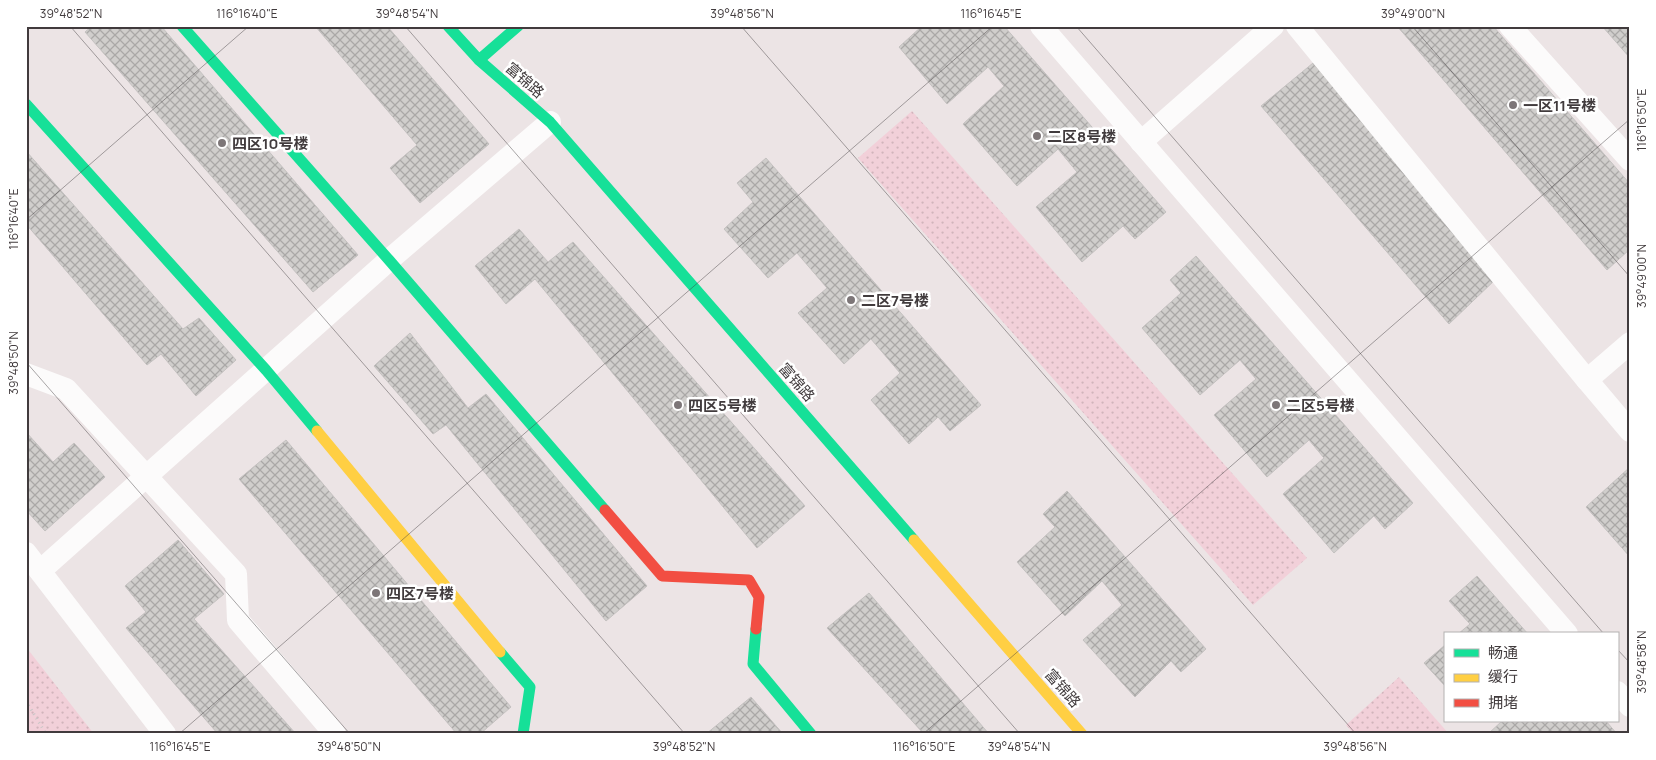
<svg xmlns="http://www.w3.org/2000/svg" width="1656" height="760" viewBox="0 0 1656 760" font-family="Manrope,'Noto Sans SC',sans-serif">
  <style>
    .park { fill: url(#park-dots) }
    .building { fill: url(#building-cross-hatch); stroke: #c4c1c0 }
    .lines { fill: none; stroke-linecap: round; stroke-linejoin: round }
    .path { stroke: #c9c6c7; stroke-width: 3; stroke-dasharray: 1 4; stroke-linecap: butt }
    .street { stroke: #fcfbfb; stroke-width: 22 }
    .fast { stroke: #16e098; stroke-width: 11 }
    .slow { stroke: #ffcf43; stroke-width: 11 }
    .jam { stroke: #f24e42; stroke-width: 11 }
    .ticks { fill: none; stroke: #413b3d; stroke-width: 1; stroke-opacity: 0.45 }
    .poi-dot { fill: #7d7678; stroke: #fff; stroke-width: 2 }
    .labels { text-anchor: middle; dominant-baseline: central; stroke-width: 5; stroke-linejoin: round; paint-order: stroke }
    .street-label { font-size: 15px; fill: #413b3d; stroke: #fff }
    .poi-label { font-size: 15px; font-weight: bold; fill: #413b3d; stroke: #fff; text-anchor: start }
    .neatline { fill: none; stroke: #413b3d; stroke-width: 2 }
    .ticks-label { font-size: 12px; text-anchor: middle; fill: #413b3d }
  </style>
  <defs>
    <pattern id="park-dots" width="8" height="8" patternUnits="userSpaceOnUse" patternTransform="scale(1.25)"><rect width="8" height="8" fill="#f2d0d9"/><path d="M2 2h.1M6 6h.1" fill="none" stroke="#d1b4bb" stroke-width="1.8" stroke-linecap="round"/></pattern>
    <pattern id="building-cross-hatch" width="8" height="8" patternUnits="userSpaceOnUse" patternTransform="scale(1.25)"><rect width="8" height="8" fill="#d0cecc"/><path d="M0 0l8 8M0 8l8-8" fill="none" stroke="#aaa8a7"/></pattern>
  </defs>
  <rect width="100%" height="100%" fill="#ece4e5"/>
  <g class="park">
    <path d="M912,111L1307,558L1253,605L858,158Z"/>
    <path d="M26,647L94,734H26Z"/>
    <path d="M1399,677L1449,734H1354L1346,725Z"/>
  </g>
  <g class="building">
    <path d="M92,26H161L358,255L313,292L85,32Z"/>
    <path d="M315,26H387L489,144L420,203L390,168L417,145Z"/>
    <path d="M922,26H1004L1166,212L1135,239L1123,226L1082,262L1036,207L1077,172L1058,149L1017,186L963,124L1004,86L988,67L947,104L899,47Z"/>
    <path d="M1397,26H1493L1630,184V249L1607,270Z"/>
    <path d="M1602,26H1630V58Z"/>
    <path d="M1313,63L1498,277L1449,324L1261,106Z"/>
    <path d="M26,151L183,329L199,318L236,360L196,396L161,354L147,365L26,224Z"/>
    <path d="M766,158L981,405L950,431L938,417L909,444L871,400L900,373L871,339L844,364L798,313L827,288L797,253L768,278L724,229L753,202L737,183Z"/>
    <path d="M519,229L548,262L573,242L805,506L757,548L535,279L506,304L475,266Z"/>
    <path d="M1196,256L1413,503L1385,529L1374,516L1334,553L1283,494L1324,458L1309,440L1267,477L1214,415L1256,379L1240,360L1200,395L1142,328L1181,293L1170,280Z"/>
    <path d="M410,333L468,408L486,394L647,586L606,621L446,425L433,434L374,366Z"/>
    <path d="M26,432L53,462L74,443L105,477L45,531L26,510Z"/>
    <path d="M286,440L511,707L480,734H457L239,479Z"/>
    <path d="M1630,467V557L1586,507Z"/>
    <path d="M1067,491L1206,649L1181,672L1171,661L1135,697L1083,640L1122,605L1102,581L1065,616L1017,562L1055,527L1043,514Z"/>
    <path d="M178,540L224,594L194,619L296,734H218L126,628L146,612L125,586Z"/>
    <path d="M1477,576L1528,634H1458L1470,624L1449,601Z"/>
    <path d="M869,593L989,734H924L827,628Z"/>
    <path d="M1445,645V686L1424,663Z"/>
    <path d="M751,697L783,734H706Z"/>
    <path d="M1502,721H1606L1617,734H1488Z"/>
  </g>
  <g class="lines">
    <path class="path" d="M26,701L46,734"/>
    <g class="street">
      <path d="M1041,26L1567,634"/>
      <path d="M1297,26L1587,380"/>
      <path d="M1510,26L1630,160"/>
      <path d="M1141,142L1273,26"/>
      <path d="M1630,343L1587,380L1630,431"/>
      <path d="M26,374L66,389L236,574L238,620L335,734"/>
      <path d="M26,553L165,734"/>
      <path d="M40,571L389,260L550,122"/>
      <path d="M1617,692L1630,706"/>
    </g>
    <g class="fast">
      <path d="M182,26L389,260L605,510"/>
      <path d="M448,26L479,60L550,122L914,540"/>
      <path d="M479,60L518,26"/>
      <path d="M26,104L266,370L317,431"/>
      <path d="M756,629L753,664L811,734"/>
      <path d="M500,652L530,687L523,734"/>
    </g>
    <g class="slow">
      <path d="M317,431L500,652"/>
      <path d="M914,540L1082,734"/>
    </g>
    <path class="jam" d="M605,510L662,576L749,580L759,597L756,629"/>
  </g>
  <path class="ticks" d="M70,26L685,734M405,26L1020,734M741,26L1356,734M1076,26L1604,634M1412,26L1630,277M26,220L249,26M26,362L350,734M1617,649L1630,663M179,734L993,26M923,734L1630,119"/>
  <g class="poi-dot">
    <circle cx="1513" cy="105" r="5"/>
    <circle cx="1037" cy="136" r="5"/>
    <circle cx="222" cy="143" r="5"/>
    <circle cx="851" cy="300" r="5"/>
    <circle cx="678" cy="405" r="5"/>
    <circle cx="1276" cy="405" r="5"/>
    <circle cx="376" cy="593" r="5"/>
  </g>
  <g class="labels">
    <g class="street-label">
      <text transform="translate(525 80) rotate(41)">富锦路</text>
      <text transform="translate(797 382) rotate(49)">富锦路</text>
      <text transform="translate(1063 688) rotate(49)">富锦路</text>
    </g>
    <g class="poi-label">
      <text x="1523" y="105">一区11号楼</text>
      <text x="1047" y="136">二区8号楼</text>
      <text x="232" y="143">四区10号楼</text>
      <text x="861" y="300">二区7号楼</text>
      <text x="688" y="405">四区5号楼</text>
      <text x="1286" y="405">二区5号楼</text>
      <text x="386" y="593">四区7号楼</text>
    </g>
  </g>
  <rect width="1656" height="760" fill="none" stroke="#ffffff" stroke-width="55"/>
  <rect x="1444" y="632" width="175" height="90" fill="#ffffff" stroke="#b3b1b1"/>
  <rect x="1454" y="649" width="25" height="8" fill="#16e098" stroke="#b3b1b1"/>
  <text x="1488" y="658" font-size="15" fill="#413b3d">畅通</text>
  <rect x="1454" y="674" width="25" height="8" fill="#ffcf43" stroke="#b3b1b1"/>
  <text x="1488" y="682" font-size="15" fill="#413b3d">缓行</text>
  <rect x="1454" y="699" width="25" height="8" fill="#f24e42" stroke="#b3b1b1"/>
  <text x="1488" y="708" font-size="15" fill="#413b3d">拥堵</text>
  <rect x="28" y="28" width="1600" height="704" class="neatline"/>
  <g class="ticks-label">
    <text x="71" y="18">39°48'52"N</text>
    <text x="247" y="18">116°16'40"E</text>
    <text x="407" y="18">39°48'54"N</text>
    <text x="742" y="18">39°48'56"N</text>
    <text x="991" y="18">116°16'45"E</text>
    <text x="1413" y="18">39°49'00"N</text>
    <text transform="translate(1642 120) rotate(-90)" y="4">116°16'50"E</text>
    <text transform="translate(14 219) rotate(-90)" y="4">116°16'40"E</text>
    <text transform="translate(1642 276) rotate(-90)" y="4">39°49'00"N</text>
    <text transform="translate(14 363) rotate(-90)" y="4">39°48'50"N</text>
    <text transform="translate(1642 662) rotate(-90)" y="4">39°48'58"N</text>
    <text x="180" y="751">116°16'45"E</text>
    <text x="349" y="751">39°48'50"N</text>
    <text x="684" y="751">39°48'52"N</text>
    <text x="924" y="751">116°16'50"E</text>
    <text x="1019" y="751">39°48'54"N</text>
    <text x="1355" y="751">39°48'56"N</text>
  </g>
</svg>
